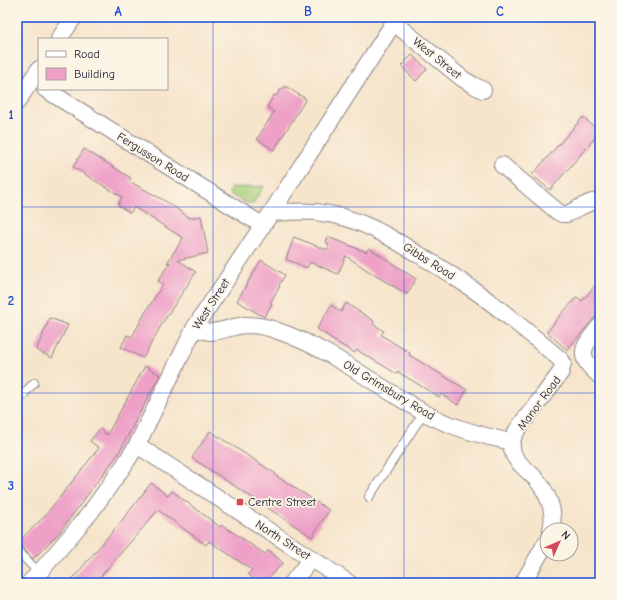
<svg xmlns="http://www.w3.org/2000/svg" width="617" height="600" viewBox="0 0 617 600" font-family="'Comic Neue',sans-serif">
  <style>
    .green { fill: #a5ce7a; stroke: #64785a }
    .building { fill: #eea0c7 }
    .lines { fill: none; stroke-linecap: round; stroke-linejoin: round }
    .lane-casing { stroke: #8c8383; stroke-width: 10 }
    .street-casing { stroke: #8c8383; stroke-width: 18 }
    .lane { stroke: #fff; stroke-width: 8 }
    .street { stroke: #fff; stroke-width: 16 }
    .grid { fill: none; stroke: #1d4ed8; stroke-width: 1; stroke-opacity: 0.55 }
    .poi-dot { fill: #d1495b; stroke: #fcf5e5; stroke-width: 1.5 }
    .labels { text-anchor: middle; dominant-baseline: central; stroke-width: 3.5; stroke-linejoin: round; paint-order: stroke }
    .street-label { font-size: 12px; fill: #22223b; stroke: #fcf5e5 }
    .poi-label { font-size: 12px; fill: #22223b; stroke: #fcf5e5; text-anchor: start }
    .neatline { fill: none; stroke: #1d4ed8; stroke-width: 1.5 }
    .grid-label { font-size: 13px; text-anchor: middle; font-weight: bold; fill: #1d4ed8 }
  </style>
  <rect width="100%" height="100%" fill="#fcf5e5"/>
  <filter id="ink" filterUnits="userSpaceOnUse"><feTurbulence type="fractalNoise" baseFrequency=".025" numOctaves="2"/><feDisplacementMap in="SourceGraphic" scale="8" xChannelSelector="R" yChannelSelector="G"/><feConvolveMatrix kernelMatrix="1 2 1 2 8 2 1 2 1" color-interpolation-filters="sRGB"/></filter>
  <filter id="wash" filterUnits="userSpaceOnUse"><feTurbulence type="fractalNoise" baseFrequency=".012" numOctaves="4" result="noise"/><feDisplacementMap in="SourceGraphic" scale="16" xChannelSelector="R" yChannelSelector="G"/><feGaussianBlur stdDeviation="0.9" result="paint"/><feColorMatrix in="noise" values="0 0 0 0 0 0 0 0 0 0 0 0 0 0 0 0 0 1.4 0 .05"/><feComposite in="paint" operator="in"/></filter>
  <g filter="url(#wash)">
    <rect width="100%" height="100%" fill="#f6e4cb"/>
    <path class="green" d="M264,186L253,204L246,203L229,194L230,188Z"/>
    <g id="blocks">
      <g class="building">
        <path d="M412,55L427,69L416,81L401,66Z"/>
        <path d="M285,86L306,99L274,150L257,139L274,112L267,107L274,95L276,96L281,89H283Z"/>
        <path d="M583,117L600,132L550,190L532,175Z"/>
        <path d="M84,149L131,178L129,181L165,201L190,218L201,216L208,253L178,260L196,272L163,322L143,358L121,347L127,335L132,337L145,313L163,284L158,281L170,262L167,263L183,238L134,207L130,213L118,205L122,197L73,167Z"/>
        <path d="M294,237L327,250L329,245L326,242L328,237L366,252L369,248L416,279L407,294L376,276L346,256L338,274L310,262L307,268L286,259Z"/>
        <path d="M261,260L285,275L279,285L280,286L270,303L272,304L264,317L237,301Z"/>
        <path d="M600,280V311L567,350L547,332L556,321H555L577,297L582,301Z"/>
        <path d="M346,303L374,321L373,324L384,331L381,335L410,353L409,355L467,390L458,405L441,394L439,397L398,372L397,374L357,350L355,353L331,339V338L317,329L331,305L341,312Z"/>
        <path d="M50,318L68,325L52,358L36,350Z"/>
        <path d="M145,366L160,375L118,454L59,533L33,559L21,546L17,545V543L44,517L99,448L90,441L100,429L107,435Z"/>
        <path d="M210,431L276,474L275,475L329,510L312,537L192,458Z"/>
        <path d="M151,483L168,496L172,491L220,527L222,525L265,554L269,550L283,563L264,583H258L248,574L252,570L209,541L206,545L158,510L95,583H69L128,513Z"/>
      </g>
    </g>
  </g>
  <g filter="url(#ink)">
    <use href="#blocks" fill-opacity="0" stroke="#8c8383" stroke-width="1"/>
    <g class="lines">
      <defs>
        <g id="lane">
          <path d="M17,401L34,383"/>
          <path d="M369,497L424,412"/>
          <path d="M17,550L39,573"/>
        </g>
        <g id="street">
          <path d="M393,22L463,79L473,85L483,90"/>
          <path d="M59,39L74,17"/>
          <path d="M45,89L262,225"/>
          <path d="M17,102L39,69"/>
          <path d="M502,165L558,212L562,214H567C576,210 591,199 600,202"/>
          <path d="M271,213C288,212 305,210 322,213C357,217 387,235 416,253C433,263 449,273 465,284C498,306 529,333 560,359L563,363L561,372C552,384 543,396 533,409C527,417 514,431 512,442C509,459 527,469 536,479C548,493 556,512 551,530"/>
          <path d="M600,326C582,348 575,355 600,376"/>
          <path d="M195,327C199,329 204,331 209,332C221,332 233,326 245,325C256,325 268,327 278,331C331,349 375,385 423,412C450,427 482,436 512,442"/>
          <path d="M137,445L349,583"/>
          <path d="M29,583L39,573L90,513L123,467L137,445L195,327L271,213L391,27L393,22V17"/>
          <path d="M292,583L311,559"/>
          <path d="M523,583L547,541"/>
        </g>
      </defs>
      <use href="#lane" class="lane-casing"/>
      <use href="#street" class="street-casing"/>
      <use href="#lane" class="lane"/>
      <use href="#street" class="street"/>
    </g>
  </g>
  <path class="grid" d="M213,17V583M404,17V583M17,207H600M17,393H600"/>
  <rect class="poi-dot" x="236" y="498" width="8" height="8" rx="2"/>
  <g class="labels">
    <g class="street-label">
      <text transform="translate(437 58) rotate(39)">West Street</text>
      <text transform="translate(153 157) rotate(32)">Fergusson Road</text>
      <text transform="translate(429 261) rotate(32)">Gibbs Road</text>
      <text transform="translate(211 304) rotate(-57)">West Street</text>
      <text transform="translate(389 390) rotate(31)">Old Grimsbury Road</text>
      <text transform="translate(539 403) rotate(-53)">Manor Road</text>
      <text transform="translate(283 540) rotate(33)">North Street</text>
    </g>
    <g class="poi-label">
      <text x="248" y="502">Centre Street</text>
    </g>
  </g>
  <rect width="617" height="600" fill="none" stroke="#fcf5e5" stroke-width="44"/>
  <rect x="38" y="38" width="130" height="52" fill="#fcf5e5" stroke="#a5a1a1"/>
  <rect x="46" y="51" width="20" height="6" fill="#ffffff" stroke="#a5a1a1"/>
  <text x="74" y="58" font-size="12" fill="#22223b">Road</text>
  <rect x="46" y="68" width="20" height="12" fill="#eea0c7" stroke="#a5a1a1"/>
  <text x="74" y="78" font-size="12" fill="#22223b">Building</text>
  <g transform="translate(559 542) rotate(45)"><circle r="19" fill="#fcf5e5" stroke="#a5a1a1"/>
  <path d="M0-3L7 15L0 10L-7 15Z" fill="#d1495b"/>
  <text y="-6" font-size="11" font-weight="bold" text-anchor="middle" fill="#22223b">N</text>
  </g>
  <rect x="22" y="22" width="573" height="556" class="neatline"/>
  <g class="grid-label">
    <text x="118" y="16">A</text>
    <text x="308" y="16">B</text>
    <text x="500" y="16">C</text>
    <text x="11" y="119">1</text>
    <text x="11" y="305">2</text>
    <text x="11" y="490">3</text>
  </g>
</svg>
